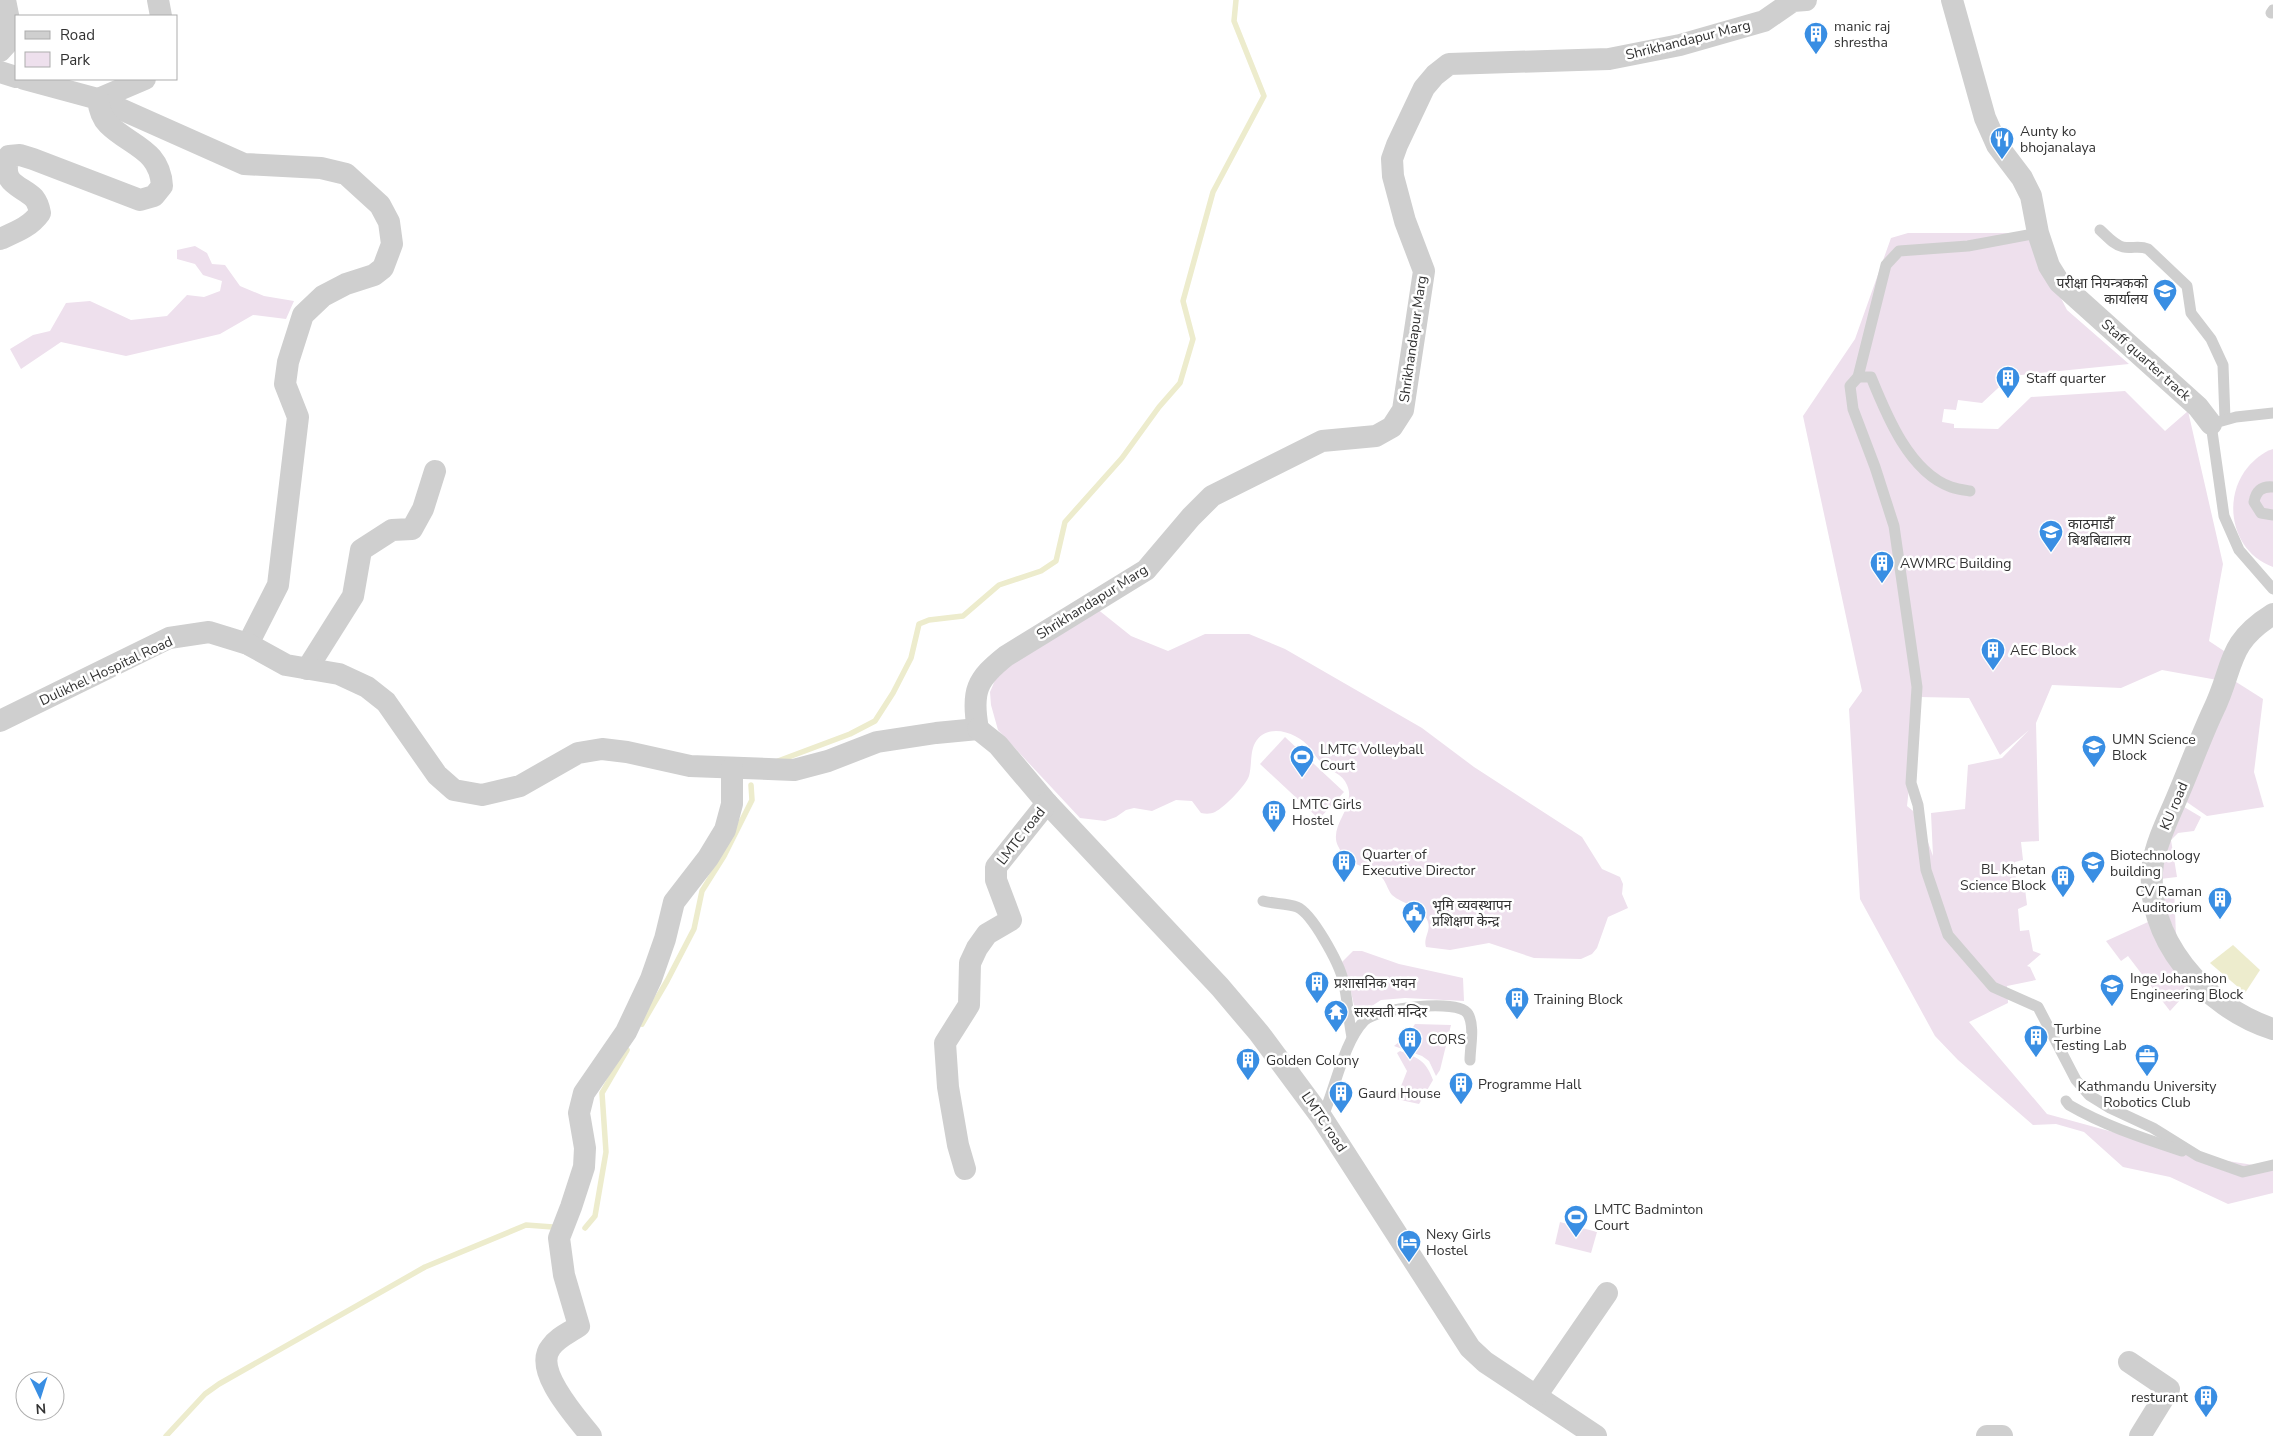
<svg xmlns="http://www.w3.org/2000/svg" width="2273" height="1436" viewBox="0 0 2273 1436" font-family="'Nunito Sans','Noto Sans Devanagari',sans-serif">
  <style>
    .green { fill: #eee0ed; fill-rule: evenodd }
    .water { fill: #edeccd }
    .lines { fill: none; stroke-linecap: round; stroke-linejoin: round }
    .stream { stroke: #edeccd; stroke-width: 5.5 }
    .service { stroke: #cfcfcf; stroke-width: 11 }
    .minor { stroke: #cfcfcf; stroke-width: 22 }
    .labels { text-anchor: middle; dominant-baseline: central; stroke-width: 5; stroke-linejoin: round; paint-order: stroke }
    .poi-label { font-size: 14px; fill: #323232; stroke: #fff; text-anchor: start }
    .street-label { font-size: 14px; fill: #323232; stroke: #fff }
  </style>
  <rect width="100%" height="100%" fill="#fff"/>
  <g class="green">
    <path d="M1908,233H2028L2067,310L2129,364L2011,376L1982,403L1958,400L1956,410L1944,409L1942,422L1954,424V428L1998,429L2031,397L2125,391L2165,431L2188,411L2223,564L2209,641L2230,655L2223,681L2162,670L2121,688L2052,685L2036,723L2039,841L2021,842L2023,860L2015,862L2017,890L2025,889L2027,905L2018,909L2020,931L2029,930L2033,951L2041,954L2027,966L2030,967L2036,980L2007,986L2008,1003L1969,1022L2047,1114L2208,1158L2273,1168V1193L2228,1204L2170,1177L2123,1167L2084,1132L2056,1124L2033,1125L1958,1060L1935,1036L1860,899L1849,709L1862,691L1803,416L1855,339L1891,238ZM1919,697L1969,698L2000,755L2029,730L2002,758L1968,765L1965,809L1931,813L1933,856L1918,815L1907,806Z"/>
    <path d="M195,246L207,253L212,264L225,265L240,286L264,296L294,301L286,319L253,315L220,334L126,356L61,342L21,369L10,349L33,335L50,331L66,303L90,301L131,320L167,316L187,295L204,297L220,291L222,281L203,275L195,264L177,259V250Z"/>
    <path d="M2273,449V567C2232,553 2221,499 2248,467C2254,460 2263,452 2273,449Z"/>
    <path d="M1096,608L1131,636L1168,651L1205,634H1249L1285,649L1422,728L1474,767L1582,837L1602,869L1620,877L1623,884L1622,894L1628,908L1608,917L1597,948L1592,954L1581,959L1534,958L1489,943L1450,950L1426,947C1423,938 1431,931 1428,922C1424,907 1402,904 1392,895C1387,889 1386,880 1380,876C1367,864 1348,868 1338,846C1328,825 1357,807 1347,785C1343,774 1330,771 1322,763C1317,759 1314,753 1310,748C1299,733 1267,721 1255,743C1250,752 1252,765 1249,776C1246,785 1225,807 1215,812C1211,814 1206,814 1201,813L1192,801L1176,800L1152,811L1134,808L1126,810L1116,817L1105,821L1080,818L998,730L991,705L990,692L996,678L1012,664Z"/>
    <path d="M2233,680L2263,699L2254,772L2264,807L2207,816L2181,798Z"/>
    <path d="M1285,737L1344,792L1319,819L1260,764Z"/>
    <path d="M2179,804L2201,817L2194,831L2178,833L2171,840L2177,877L2160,879Z"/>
    <path d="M2158,888H2174L2176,936Z"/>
    <path d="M2148,922L2190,989L2170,1011L2128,956L2121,961L2106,941Z"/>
    <path d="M1353,951H1362L1399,964L1463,978L1464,1001L1405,998L1381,1000L1358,1015L1355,1010L1348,978L1342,962Z"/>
    <path d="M1415,1024L1451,1025L1440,1070L1436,1076L1429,1061L1422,1056L1394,1046L1408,1035Z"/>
    <path d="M1400,1051C1419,1058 1426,1061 1433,1080L1419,1104L1396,1099L1407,1071L1397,1053Z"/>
    <path d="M1560,1222L1597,1232L1591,1253L1555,1244Z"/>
  </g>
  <path class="water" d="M2233,945L2260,970L2245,993L2210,963Z"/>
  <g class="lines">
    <g class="stream">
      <path d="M778,761L850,734L875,721L893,693L911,658L919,624L929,620L963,616L999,585L1041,571L1056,561L1065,522L1122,458L1159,407L1180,383L1193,339L1183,301L1213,192L1264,96L1234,21L1236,0"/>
      <path d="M642,1024L667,981L694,929L702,891L724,856L752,800L751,785"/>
      <path d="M585,1228L595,1216L606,1152L602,1093L627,1050"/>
      <path d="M166,1436L205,1394L219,1384L425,1267L526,1225L553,1227"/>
    </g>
    <g class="service">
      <path d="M2271,13L2273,10"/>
      <path d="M2100,230C2107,236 2114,245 2123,247C2132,249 2139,245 2148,249L2187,286L2191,313L2211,339L2223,365L2225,419"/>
      <path d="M2038,233L1968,246L1899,251L1886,265L1858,377L1850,386L1853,409L1875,467L1894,526L1917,687L1911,783L1918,805L1926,870L1948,935L1993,987L2038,1007L2076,1080L2089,1095L2110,1108L2153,1128L2198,1156L2243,1172L2273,1165"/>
      <path d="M1858,377H1871C1886,414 1909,472 1951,487C1957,489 1964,490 1970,491"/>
      <path d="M2273,413L2236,417L2211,424L2224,516L2239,550L2273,589"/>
      <path d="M2273,487C2262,486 2256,491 2254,502L2261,513L2273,515"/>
      <path d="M1263,901C1273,904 1287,903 1297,907C1312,913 1339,963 1343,980C1348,999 1348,1018 1352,1037"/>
      <path d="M2066,1101L2069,1105C2105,1126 2143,1138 2182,1151"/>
      <path d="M1322,1118C1335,1090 1343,1043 1364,1021C1376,1008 1459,998 1468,1014C1475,1026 1470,1047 1470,1060"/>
    </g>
    <g class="minor">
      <path d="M158,0L161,16"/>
      <path d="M1952,0L1985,118L1997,145L2022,178L2031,196L2038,233L2049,266L2059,282L2198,407L2211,424"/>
      <path d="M0,51L10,40V25L5,0"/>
      <path d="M0,72L16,77"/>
      <path d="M98,99L244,164L321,168L346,174L380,205L389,222L392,244L383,268L374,275L346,284L323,296L303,315L288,362L285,384L298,417L278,585L248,644"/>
      <path d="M98,99L145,79"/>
      <path d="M0,239C16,232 30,227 40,213C39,207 38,203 34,198C21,185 0,185 9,156L20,155L33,159L140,200L154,196L162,186C160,149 130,146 108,124C101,117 99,108 98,99L24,79"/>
      <path d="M2273,614C2225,644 2235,666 2213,711C2200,739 2190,767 2178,795C2169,817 2157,840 2153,863C2142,937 2206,1008 2273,1029"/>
      <path d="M307,669L353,596L361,550L392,530L412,529L423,509L435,471"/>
      <path d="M0,721L169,638L209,632L248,644L286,665L339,674L367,687L386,702L437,775L454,790L482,795L520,786L578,753L602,749L627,752L690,766L794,770L828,761L877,742L936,733L978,729"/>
      <path d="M978,729C971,691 977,679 1006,656L1146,570L1191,517L1212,496L1322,441L1376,436L1392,427L1403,410L1424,271L1405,221L1393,176L1392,159L1397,145L1424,88L1435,75L1449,64L1609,59L1680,45L1764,21L1793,1L1806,0"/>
      <path d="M978,729L998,745L1047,803L1220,987L1259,1033L1322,1118L1470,1348L1485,1362L1596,1436"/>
      <path d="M965,1169L958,1145L948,1087L945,1043L969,1005L970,963L977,948L987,934L1011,920L996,880V867L1047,803"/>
      <path d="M2129,1362L2169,1389L2140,1436"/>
      <path d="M1536,1396L1607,1293"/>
      <path d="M591,1436C577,1418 532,1370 551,1347C558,1337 569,1333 579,1326L564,1275L559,1238L571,1207L584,1167L585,1148L579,1113L584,1093L626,1032L651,979L665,939L674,902L708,858L725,830L732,804V768"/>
      <path d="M1987,1436H2002"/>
    </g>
  </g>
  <defs>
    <symbol id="building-pin" viewBox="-11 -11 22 30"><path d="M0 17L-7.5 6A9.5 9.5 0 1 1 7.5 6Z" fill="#398ee3" stroke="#fff"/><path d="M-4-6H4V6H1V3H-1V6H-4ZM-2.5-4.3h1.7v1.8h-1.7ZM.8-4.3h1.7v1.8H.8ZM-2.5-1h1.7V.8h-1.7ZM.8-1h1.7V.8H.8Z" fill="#fff"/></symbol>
    <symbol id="restaurant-pin" viewBox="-11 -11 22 30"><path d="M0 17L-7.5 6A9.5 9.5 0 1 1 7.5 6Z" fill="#398ee3" stroke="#fff"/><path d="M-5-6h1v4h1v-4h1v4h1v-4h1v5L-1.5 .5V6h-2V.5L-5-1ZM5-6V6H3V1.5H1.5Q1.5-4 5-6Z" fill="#fff"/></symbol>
    <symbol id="school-pin" viewBox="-11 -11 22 30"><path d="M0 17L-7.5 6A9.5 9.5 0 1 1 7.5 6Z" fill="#398ee3" stroke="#fff"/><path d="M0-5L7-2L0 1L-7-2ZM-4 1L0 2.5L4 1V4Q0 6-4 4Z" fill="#fff"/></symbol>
    <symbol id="university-pin" viewBox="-11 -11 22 30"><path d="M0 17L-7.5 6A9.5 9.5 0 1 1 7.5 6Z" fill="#398ee3" stroke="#fff"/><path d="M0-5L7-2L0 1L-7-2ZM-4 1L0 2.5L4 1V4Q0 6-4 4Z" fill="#fff"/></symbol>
    <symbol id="stadium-pin" viewBox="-11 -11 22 30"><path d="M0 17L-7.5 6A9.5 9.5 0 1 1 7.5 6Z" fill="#398ee3" stroke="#fff"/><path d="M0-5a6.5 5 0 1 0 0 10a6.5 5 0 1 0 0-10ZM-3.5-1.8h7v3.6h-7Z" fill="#fff"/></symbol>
    <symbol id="civic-pin" viewBox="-11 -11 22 30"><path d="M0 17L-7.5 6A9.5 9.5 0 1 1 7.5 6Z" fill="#398ee3" stroke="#fff"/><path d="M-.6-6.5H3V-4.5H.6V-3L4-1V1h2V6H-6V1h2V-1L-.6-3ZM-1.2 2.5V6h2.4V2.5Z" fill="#fff"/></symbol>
    <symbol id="temple-pin" viewBox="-11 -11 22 30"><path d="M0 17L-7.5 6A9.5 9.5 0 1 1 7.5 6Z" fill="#398ee3" stroke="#fff"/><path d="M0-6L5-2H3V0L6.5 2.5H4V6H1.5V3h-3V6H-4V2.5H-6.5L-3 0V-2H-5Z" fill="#fff"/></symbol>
    <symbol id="office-pin" viewBox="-11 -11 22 30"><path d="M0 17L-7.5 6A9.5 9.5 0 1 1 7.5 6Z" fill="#398ee3" stroke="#fff"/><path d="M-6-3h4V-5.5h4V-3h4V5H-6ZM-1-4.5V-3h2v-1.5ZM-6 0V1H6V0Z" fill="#fff"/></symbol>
    <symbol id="hotel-pin" viewBox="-11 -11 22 30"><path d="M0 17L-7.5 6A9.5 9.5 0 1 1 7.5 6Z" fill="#398ee3" stroke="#fff"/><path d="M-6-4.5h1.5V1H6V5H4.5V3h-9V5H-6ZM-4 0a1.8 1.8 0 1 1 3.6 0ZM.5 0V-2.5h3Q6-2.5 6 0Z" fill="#fff"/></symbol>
  </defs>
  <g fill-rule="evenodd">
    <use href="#building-pin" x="1802" y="20" width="28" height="38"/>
    <use href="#restaurant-pin" x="1988" y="125" width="28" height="38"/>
    <use href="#school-pin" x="2151" y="277" width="28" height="38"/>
    <use href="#building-pin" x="1994" y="364" width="28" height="38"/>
    <use href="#university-pin" x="2037" y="518" width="28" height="38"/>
    <use href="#building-pin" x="1868" y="549" width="28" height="38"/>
    <use href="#building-pin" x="1979" y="636" width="28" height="38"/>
    <use href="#school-pin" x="2080" y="733" width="28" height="38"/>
    <use href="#stadium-pin" x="1288" y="743" width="28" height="38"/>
    <use href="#building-pin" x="1260" y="798" width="28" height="38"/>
    <use href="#building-pin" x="1330" y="848" width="28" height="38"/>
    <use href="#school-pin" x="2079" y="849" width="28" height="38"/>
    <use href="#building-pin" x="2049" y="863" width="28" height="38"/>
    <use href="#building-pin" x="2206" y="885" width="28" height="38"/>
    <use href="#civic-pin" x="1400" y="899" width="28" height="38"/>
    <use href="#building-pin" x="1303" y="969" width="28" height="38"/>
    <use href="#school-pin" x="2098" y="972" width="28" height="38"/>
    <use href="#building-pin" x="1503" y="985" width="28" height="38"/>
    <use href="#temple-pin" x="1322" y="998" width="28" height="38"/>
    <use href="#building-pin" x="2022" y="1023" width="28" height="38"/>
    <use href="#building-pin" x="1396" y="1025" width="28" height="38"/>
    <use href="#office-pin" x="2133" y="1042" width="28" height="38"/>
    <use href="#building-pin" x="1234" y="1046" width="28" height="38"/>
    <use href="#building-pin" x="1447" y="1070" width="28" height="38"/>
    <use href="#building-pin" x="1327" y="1079" width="28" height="38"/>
    <use href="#stadium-pin" x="1562" y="1203" width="28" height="38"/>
    <use href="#hotel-pin" x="1395" y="1228" width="28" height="38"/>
    <use href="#building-pin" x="2192" y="1383" width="28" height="38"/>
  </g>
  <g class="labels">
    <g class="poi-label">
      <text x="1834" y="26">manic raj<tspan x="1834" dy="16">shrestha</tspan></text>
      <text x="2020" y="131">Aunty ko<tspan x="2020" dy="16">bhojanalaya</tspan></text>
      <text x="2148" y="283" text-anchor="end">परीक्षा नियन्त्रकको<tspan x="2148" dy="16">कार्यालय</tspan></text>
      <text x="2026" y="378">Staff quarter</text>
      <text x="2068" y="524">काठमाडौँ<tspan x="2068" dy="16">बिश्वबिद्यालय</tspan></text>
      <text x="1900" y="563">AWMRC Building</text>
      <text x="2010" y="650">AEC Block</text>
      <text x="2112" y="739">UMN Science<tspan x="2112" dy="16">Block</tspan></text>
      <text x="1320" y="749">LMTC Volleyball<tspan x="1320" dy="16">Court</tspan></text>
      <text x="1292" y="804">LMTC Girls<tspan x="1292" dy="16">Hostel</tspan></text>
      <text x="1362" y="854">Quarter of<tspan x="1362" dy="16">Executive Director</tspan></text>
      <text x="2110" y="855">Biotechnology<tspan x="2110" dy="16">building</tspan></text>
      <text x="2046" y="869" text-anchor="end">BL Khetan<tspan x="2046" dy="16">Science Block</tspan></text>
      <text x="2202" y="891" text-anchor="end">CV Raman<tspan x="2202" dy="16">Auditorium</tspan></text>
      <text x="1432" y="905">भूमि व्यवस्थापन<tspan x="1432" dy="16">प्रशिक्षण केन्द्र</tspan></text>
      <text x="2130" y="978">Inge Johanshon<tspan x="2130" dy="16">Engineering Block</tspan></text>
      <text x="1334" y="983">प्रशासनिक भवन</text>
      <text x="1534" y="999">Training Block</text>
      <text x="1354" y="1012">सरस्वती मन्दिर</text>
      <text x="2054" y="1029">Turbine<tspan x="2054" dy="16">Testing Lab</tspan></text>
      <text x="1428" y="1039">CORS</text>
      <text x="1266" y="1060">Golden Colony</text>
      <text x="1478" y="1084">Programme Hall</text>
      <text x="2147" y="1086" text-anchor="middle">Kathmandu University<tspan x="2147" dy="16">Robotics Club</tspan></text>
      <text x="1358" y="1093">Gaurd House</text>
      <text x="1594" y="1209">LMTC Badminton<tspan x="1594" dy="16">Court</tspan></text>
      <text x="1426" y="1234">Nexy Girls<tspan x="1426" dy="16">Hostel</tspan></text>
      <text x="2188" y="1397" text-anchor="end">resturant</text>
    </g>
    <g class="street-label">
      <text transform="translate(1688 40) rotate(-14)">Shrikhandapur Marg</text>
      <text transform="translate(1413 339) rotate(-82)">Shrikhandapur Marg</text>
      <text transform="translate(2146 360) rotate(42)">Staff quarter track</text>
      <text transform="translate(1092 602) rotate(-32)">Shrikhandapur Marg</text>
      <text transform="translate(106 671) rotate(-25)">Dulikhel Hospital Road</text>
      <text transform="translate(2174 806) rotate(-67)">KU road</text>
      <text transform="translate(1021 836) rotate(-52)">LMTC road</text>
      <text transform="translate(1324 1122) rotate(56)">LMTC road</text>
    </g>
  </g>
  <rect x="15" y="15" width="162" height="65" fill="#ffffff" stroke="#adadad"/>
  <rect x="25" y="31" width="25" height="8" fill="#cfcfcf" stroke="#adadad"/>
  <text x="60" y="40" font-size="15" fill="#323232">Road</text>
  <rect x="25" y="52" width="25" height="15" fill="#eee0ed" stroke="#adadad"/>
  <text x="60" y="65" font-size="15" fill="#323232">Park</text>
  <g transform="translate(40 1396) rotate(176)"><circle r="24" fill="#ffffff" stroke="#adadad"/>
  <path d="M0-4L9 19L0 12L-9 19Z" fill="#398ee3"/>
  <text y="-8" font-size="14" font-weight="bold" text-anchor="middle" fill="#323232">N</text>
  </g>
</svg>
